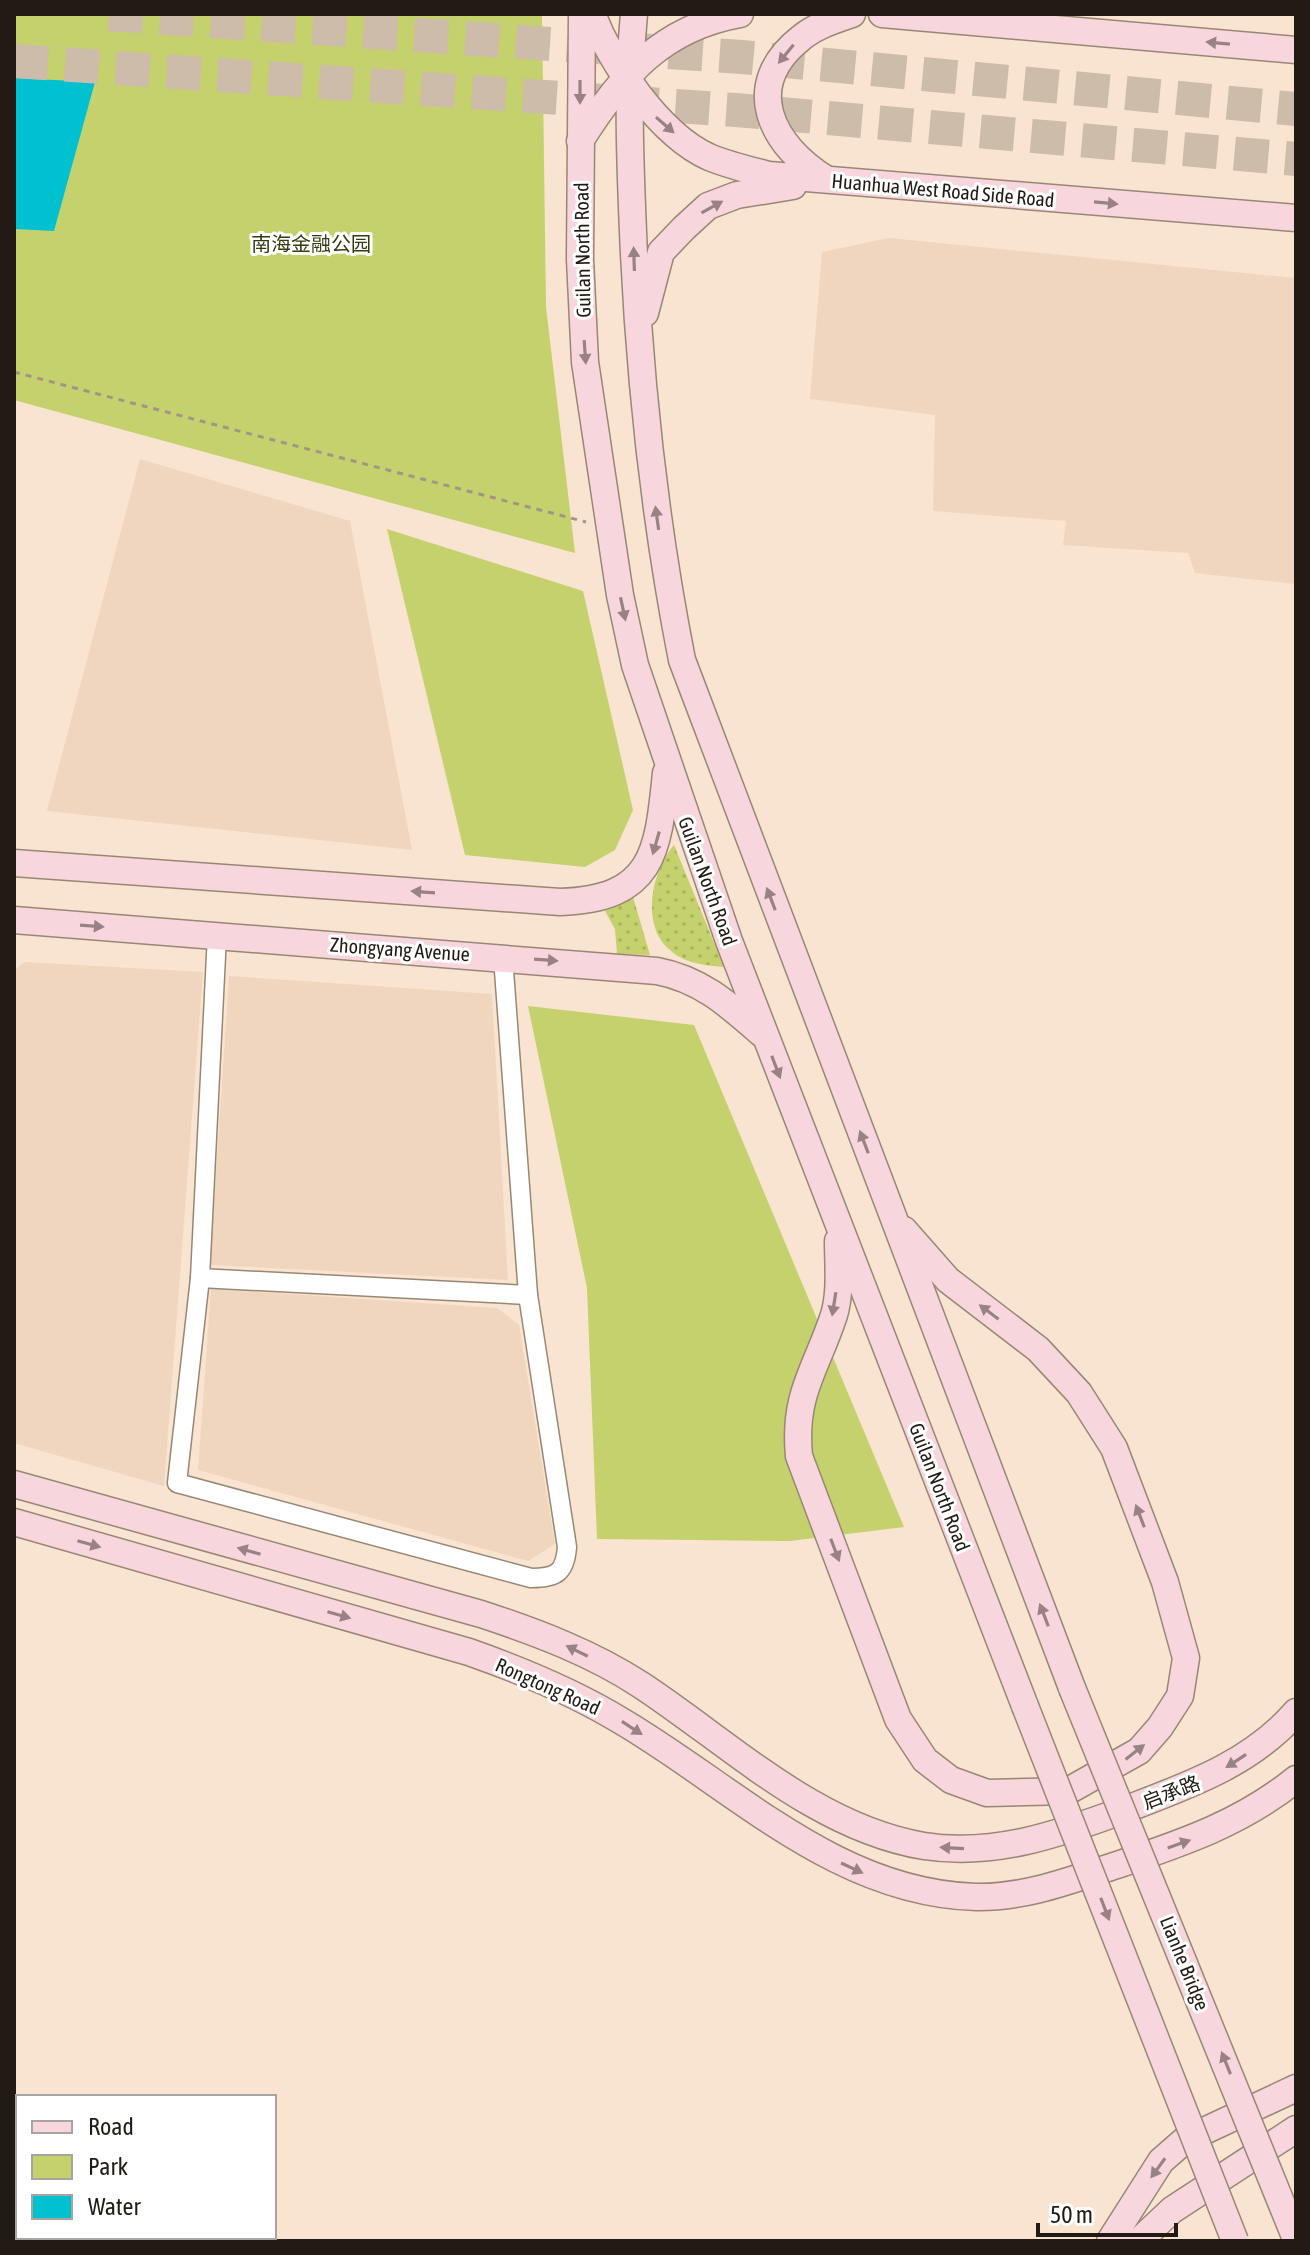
<svg xmlns="http://www.w3.org/2000/svg" width="1310" height="2255" viewBox="0 0 1310 2255" font-family="'Asap Condensed','Noto Sans SC',sans-serif">
  <style>
    .built { fill: #f0d6be }
    .grass { fill: url(#grass-dots) }
    .green { fill: #c4d16d }
    .water { fill: #01c1d1 }
    .lines { fill: none; stroke-linecap: round; stroke-linejoin: round }
    .highway-tunnel { stroke: #cdbcaa; stroke-width: 34; stroke-dasharray: 34 17; stroke-linecap: butt }
    .street-casing { stroke: #988774; stroke-width: 21 }
    .secondary-casing { stroke: #988774; stroke-width: 29 }
    .path { stroke: #a39586; stroke-width: 3; stroke-dasharray: 6 6; stroke-linecap: butt }
    .street { stroke: #fff; stroke-width: 18 }
    .secondary { stroke: #f8d6dd; stroke-width: 26 }
    .secondary-bridge-casing { stroke: #988774; stroke-width: 29; stroke-linecap: butt }
    .secondary-bridge { stroke: #f8d6dd; stroke-width: 26 }
    .oneway { fill: #988283 }
    .labels { text-anchor: middle; dominant-baseline: central; stroke-width: 6; stroke-linejoin: round; paint-order: stroke }
    .street-label { font-size: 20px; fill: #221b14; stroke: #fff }
    .park-label { font-size: 20px; fill: #353a0f; stroke: #fff }
  </style>
  <defs>
    <pattern id="grass-dots" width="8" height="8" patternUnits="userSpaceOnUse" patternTransform="scale(2)"><rect width="8" height="8" fill="#c4d16d"/><path d="M2 2h.1M6 6h.1" fill="none" stroke="#a8b35e" stroke-width="1.8" stroke-linecap="round"/></pattern>
  </defs>
  <rect width="100%" height="100%" fill="#f8e4d0"/>
  <g class="built">
    <path d="M889,238L1296,278V584L1195,573L1188,553L1063,545L1066,521L933,511L935,415L810,399L822,252Z"/>
    <path d="M140,459L350,521L412,850L47,811Z"/>
    <path d="M25,962L203,972L164,1486L14,1443V970Z"/>
    <path d="M229,976L492,994L508,1280L210,1265Z"/>
    <path d="M211,1289L497,1308L519,1325L555,1544L528,1561L198,1470Z"/>
  </g>
  <g class="grass">
    <path d="M674,845L724,967C705,965 685,964 670,950C640,925 652,870 674,845Z"/>
    <path d="M633,897L650,955L617,954L615,929L605,911Z"/>
  </g>
  <g class="green">
    <path d="M14,14H542L546,307L575,553L14,400Z"/>
    <path d="M387,529L583,591L633,810L615,850L585,867L465,855Z"/>
    <path d="M528,1006L694,1025L904,1527L790,1541L597,1539L587,1288Z"/>
  </g>
  <path class="water" d="M14,78L95,82L54,231L14,229Z"/>
  <g class="lines">
    <g class="highway-tunnel">
      <path d="M109,14L742,57L1296,109"/>
      <path d="M14,61L736,110L1296,159"/>
    </g>
    <defs>
      <g id="street">
        <path d="M217,935L200,1278L528,1295L503,957"/>
        <path d="M200,1278L177,1483L531,1578C556,1578 565,1573 567,1547L528,1295"/>
      </g>
      <g id="secondary">
        <path d="M582,14L580,259L585,362L620,595L635,665L729,941L1025,1706"/>
        <path d="M592,14C611,63 660,135 709,157C728,165 749,170 769,175L1296,218"/>
        <path d="M634,14C627,87 630,159 633,232C639,376 654,518 682,660L1072,1688"/>
        <path d="M882,14L1296,50"/>
        <path d="M580,141C621,76 661,28 740,14"/>
        <path d="M826,179C772,146 740,86 801,38C815,26 835,20 852,14"/>
        <path d="M645,313L661,252L684,228L708,206L737,195L793,186"/>
        <path d="M14,863L560,902C654,899 658,852 666,773"/>
        <path d="M14,920L657,971C700,979 728,1004 761,1033"/>
        <path d="M838,1241C838,1264 841,1292 834,1315C816,1370 793,1394 799,1456L898,1719L925,1760L951,1780L987,1793L1068,1791L1139,1751L1160,1727L1180,1696L1186,1658L1165,1582L1114,1448L1079,1393L1038,1349L948,1280L904,1230"/>
        <path d="M14,1484L481,1614C536,1632 592,1653 641,1685C729,1743 816,1828 924,1846C994,1857 1059,1834 1124,1810C1187,1786 1251,1764 1296,1712"/>
        <path d="M14,1522L469,1652C523,1671 574,1692 623,1722C736,1789 837,1893 976,1897C1025,1898 1071,1880 1117,1865C1182,1843 1242,1823 1296,1779"/>
        <path d="M1110,2241L1161,2161L1185,2140L1296,2088"/>
        <path d="M1139,2241L1172,2210L1296,2129"/>
      </g>
    </defs>
    <use href="#street" class="street-casing"/>
    <use href="#secondary" class="secondary-casing"/>
    <path class="path" d="M14,372L586,522"/>
    <use href="#street" class="street"/>
    <use href="#secondary" class="secondary"/>
    <defs>
      <g id="secondary-bridge">
        <path d="M1072,1688L1296,2239"/>
        <path d="M1025,1706L1235,2241"/>
      </g>
    </defs>
    <use href="#secondary-bridge" class="secondary-bridge-casing"/>
    <use href="#secondary-bridge" class="secondary-bridge"/>
  </g>
  <defs><path id="oneway-solid" d="M-6-.8H1V-3.2L6.5 0L1 3.2V.8H-6Z" transform="scale(2)"/></defs>
  <g class="oneway">
    <use href="#oneway-solid" transform="translate(1218 43) rotate(-175)"/>
    <use href="#oneway-solid" transform="translate(786 54) rotate(129)"/>
    <use href="#oneway-solid" transform="translate(580 92) rotate(90)"/>
    <use href="#oneway-solid" transform="translate(665 125) rotate(41)"/>
    <use href="#oneway-solid" transform="translate(1106 203) rotate(5)"/>
    <use href="#oneway-solid" transform="translate(712 207) rotate(-29)"/>
    <use href="#oneway-solid" transform="translate(634 259) rotate(-92)"/>
    <use href="#oneway-solid" transform="translate(585 352) rotate(86)"/>
    <use href="#oneway-solid" transform="translate(657 518) rotate(-98)"/>
    <use href="#oneway-solid" transform="translate(623 609) rotate(78)"/>
    <use href="#oneway-solid" transform="translate(656 843) rotate(106)"/>
    <use href="#oneway-solid" transform="translate(423 892) rotate(-176)"/>
    <use href="#oneway-solid" transform="translate(771 899) rotate(-111)"/>
    <use href="#oneway-solid" transform="translate(92 926) rotate(4)"/>
    <use href="#oneway-solid" transform="translate(546 960) rotate(4)"/>
    <use href="#oneway-solid" transform="translate(776 1067) rotate(69)"/>
    <use href="#oneway-solid" transform="translate(864 1142) rotate(-111)"/>
    <use href="#oneway-solid" transform="translate(834 1304) rotate(99)"/>
    <use href="#oneway-solid" transform="translate(989 1312) rotate(-143)"/>
    <use href="#oneway-solid" transform="translate(1140 1516) rotate(-111)"/>
    <use href="#oneway-solid" transform="translate(89 1544) rotate(16)"/>
    <use href="#oneway-solid" transform="translate(835 1550) rotate(69)"/>
    <use href="#oneway-solid" transform="translate(249 1551) rotate(-164)"/>
    <use href="#oneway-solid" transform="translate(339 1615) rotate(16)"/>
    <use href="#oneway-solid" transform="translate(1044 1615) rotate(-111)"/>
    <use href="#oneway-solid" transform="translate(577 1651) rotate(-154)"/>
    <use href="#oneway-solid" transform="translate(632 1728) rotate(33)"/>
    <use href="#oneway-solid" transform="translate(1135 1752) rotate(-38)"/>
    <use href="#oneway-solid" transform="translate(1236 1761) rotate(147)"/>
    <use href="#oneway-solid" transform="translate(1179 1844) rotate(-19)"/>
    <use href="#oneway-solid" transform="translate(952 1848) rotate(-177)"/>
    <use href="#oneway-solid" transform="translate(852 1868) rotate(25)"/>
    <use href="#oneway-solid" transform="translate(1105 1909) rotate(69)"/>
    <use href="#oneway-solid" transform="translate(1226 2063) rotate(-112)"/>
    <use href="#oneway-solid" transform="translate(1158 2168) rotate(126)"/>
  </g>
  <g class="labels">
    <g class="street-label">
      <text transform="translate(943 190) rotate(5)">Huanhua West Road Side Road</text>
      <text transform="translate(582 250) rotate(-91)">Guilan North Road</text>
      <text transform="translate(708 881) rotate(70)">Guilan North Road</text>
      <text transform="translate(400 949) rotate(4)">Zhongyang Avenue</text>
      <text transform="translate(940 1487) rotate(69)">Guilan North Road</text>
      <text transform="translate(548 1686) rotate(24)">Rongtong Road</text>
      <text transform="translate(1171 1792) rotate(-21)">启承路</text>
      <text transform="translate(1185 1963) rotate(68)">Lianhe Bridge</text>
    </g>
    <g class="park-label">
      <text x="311" y="243">南海金融公园</text>
    </g>
  </g>
  <rect width="1310" height="2255" fill="none" stroke="#221b14" stroke-width="32"/>
  <rect x="16" y="2095" width="260" height="144" fill="#ffffff" stroke="#a7a4a1" stroke-width="2"/>
  <rect x="32" y="2121" width="40" height="12" fill="#f8d6dd" stroke="#a7a4a1" stroke-width="2"/>
  <text x="88" y="2135" font-size="24" fill="#221b14">Road</text>
  <rect x="32" y="2155" width="40" height="24" fill="#c4d16d" stroke="#a7a4a1" stroke-width="2"/>
  <text x="88" y="2175" font-size="24" fill="#221b14">Park</text>
  <rect x="32" y="2195" width="40" height="24" fill="#01c1d1" stroke="#a7a4a1" stroke-width="2"/>
  <text x="88" y="2215" font-size="24" fill="#221b14">Water</text>
  <path d="M1038 2223v12h138v-12" fill="none" stroke="#221b14" stroke-width="4"/>
  <text x="1050" y="2223" font-size="24" fill="#221b14" stroke="#ffffff" stroke-width="6" paint-order="stroke">50 m</text>
</svg>
